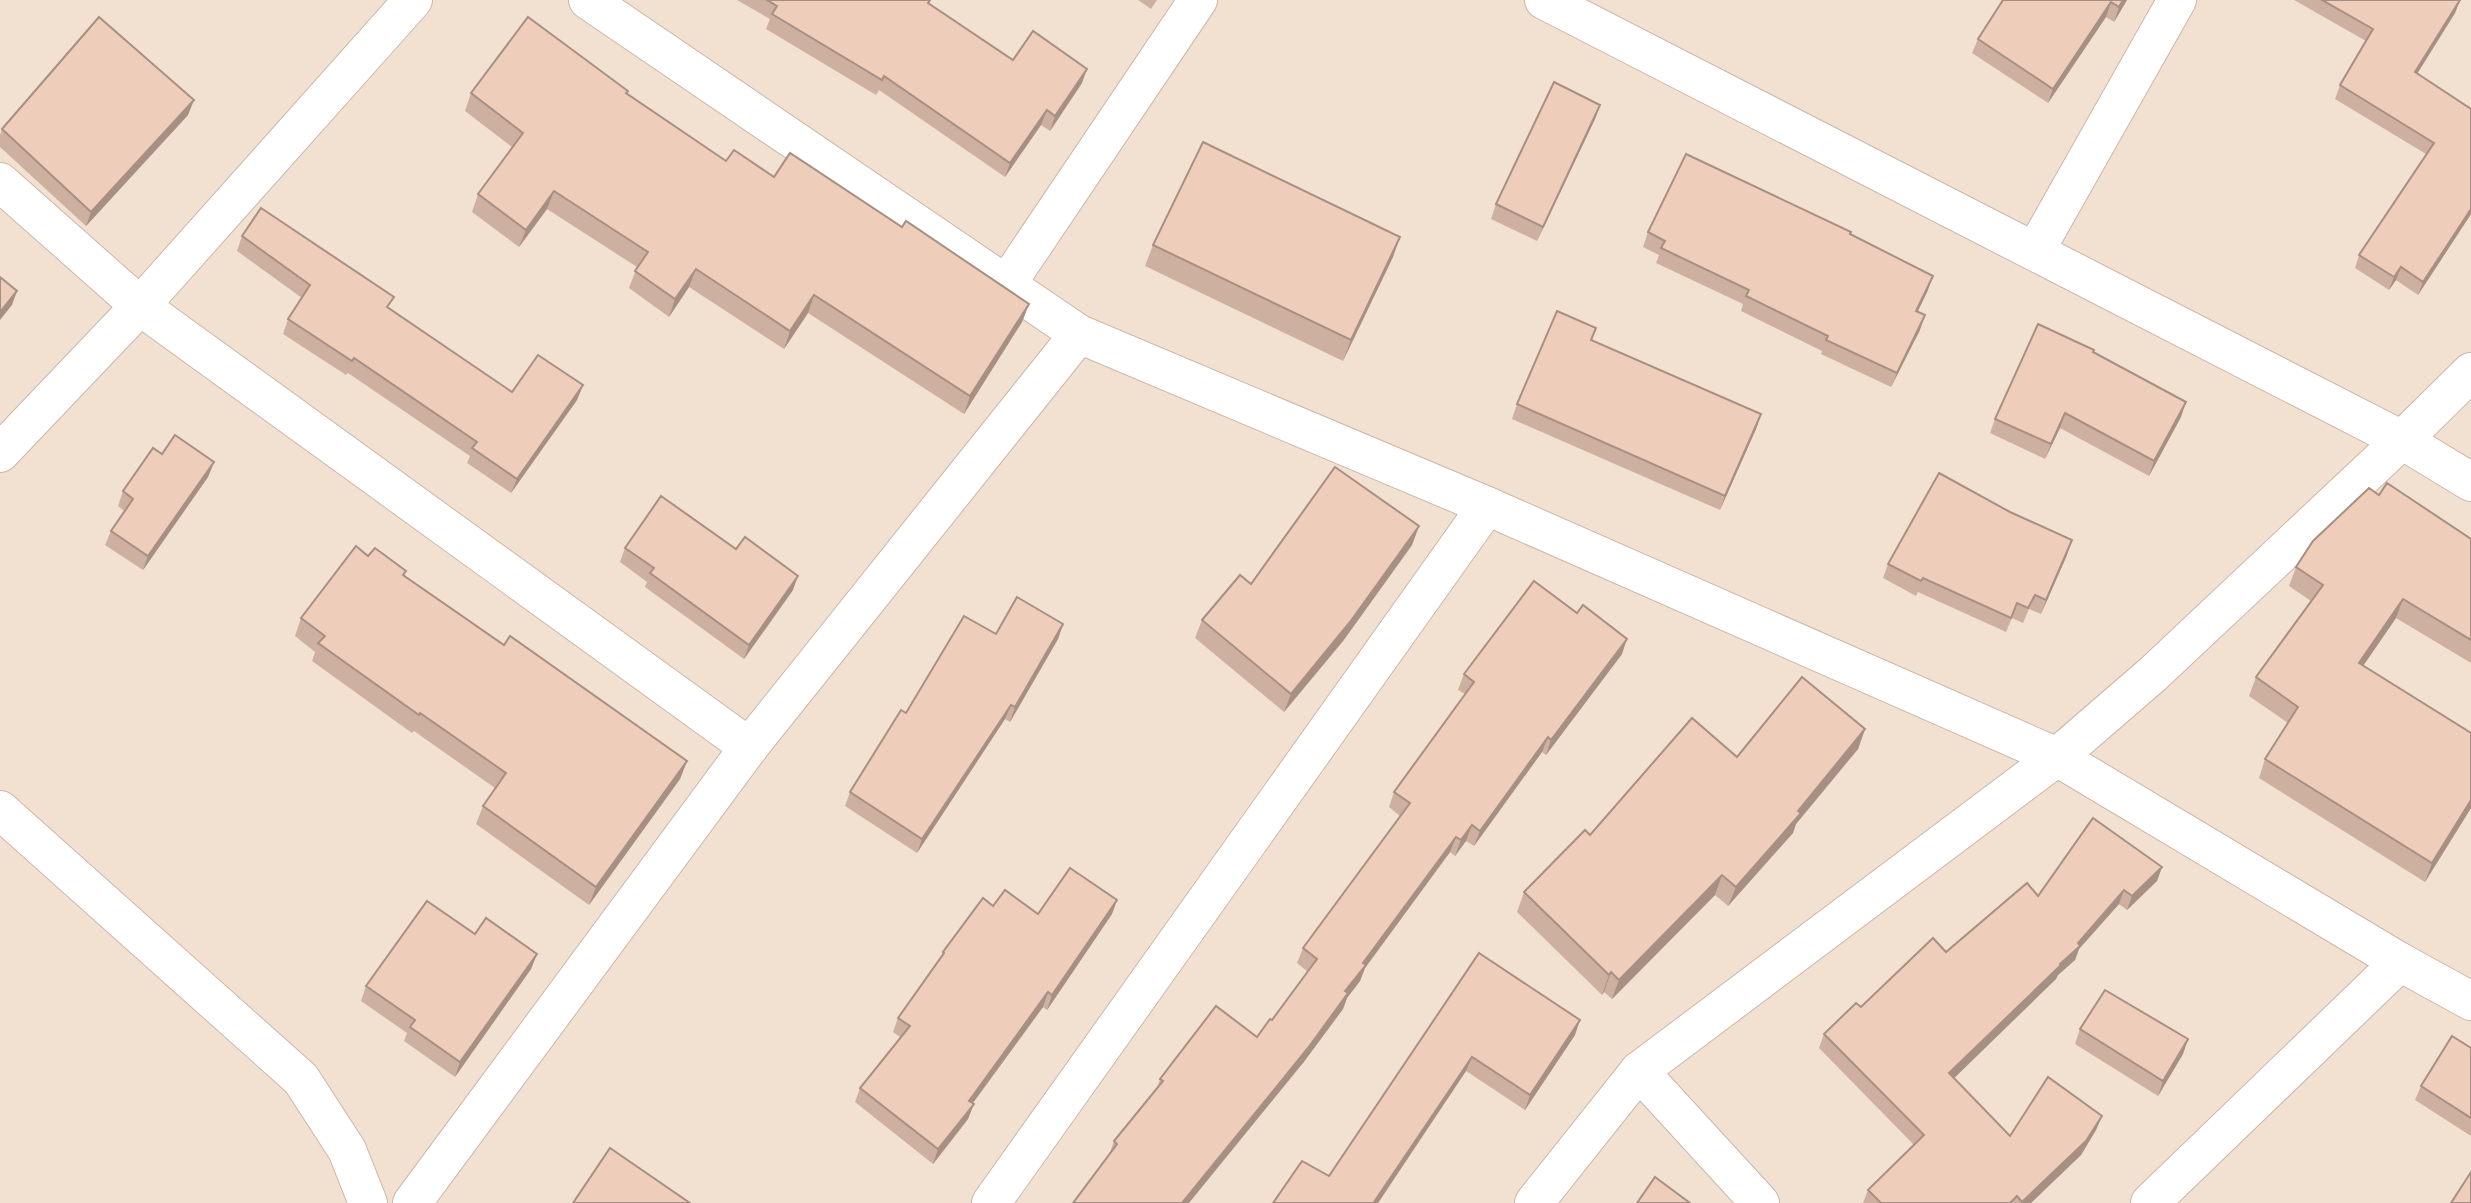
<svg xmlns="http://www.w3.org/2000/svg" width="2471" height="1203" viewBox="0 0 2471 1203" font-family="Rubik,sans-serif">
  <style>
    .residential { fill: #f2e1d1 }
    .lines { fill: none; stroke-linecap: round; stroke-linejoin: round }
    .minor-casing { stroke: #cbb7a9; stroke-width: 40 }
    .tertiary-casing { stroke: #cbb7a9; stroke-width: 40 }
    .minor { stroke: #fff; stroke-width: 38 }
    .tertiary { stroke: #fff; stroke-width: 38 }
    .wall { fill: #ceb0a1 }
    .shaded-wall { fill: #a79083 }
    .building { fill: #efcdbb; stroke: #a79083; stroke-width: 2 }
  </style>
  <rect width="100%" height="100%" fill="#fbf0e2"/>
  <rect class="residential" x="0" y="0" width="2471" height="1203"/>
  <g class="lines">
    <defs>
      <g id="minor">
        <path d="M588,0L1079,334L1487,506L2057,757L2400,962L2471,1001"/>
        <path d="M1544,0L2402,440L2471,482"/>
        <path d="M0,182L140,306L749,747"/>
        <path d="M2035,251L2177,0"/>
        <path d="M1006,285L1198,0"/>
        <path d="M0,453L140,306L413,0"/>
        <path d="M0,810L301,1079L347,1150L368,1203"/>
        <path d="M1639,1071L1760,1203"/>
        <path d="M412,1203L749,747L1079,334"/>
        <path d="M991,1203L1487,506"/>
        <path d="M2150,1203L2400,962"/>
      </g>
      <path id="tertiary" d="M1534,1203L1639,1071L2057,757L2153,674L2402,440L2471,372"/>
    </defs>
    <use href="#minor" class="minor-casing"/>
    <use href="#tertiary" class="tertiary-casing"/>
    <use href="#minor" class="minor"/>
    <use href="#tertiary" class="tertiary"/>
  </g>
  <g class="wall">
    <path d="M737,0H931L929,4L1013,60L1082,83L1050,131L1041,125L1005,177L879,90L876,95L766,29L770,19Z"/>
    <path d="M1138,0H1157L1151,9Z"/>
    <path d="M2003,0H2127L2114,22L2106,17L2048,103L1972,53L1978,39Z"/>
    <path d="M2294,0H2460L2455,13L2417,74L2471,214L2418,295L2396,280L2389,290L2355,268L2359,255L2426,154L2335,99L2340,85L2366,41Z"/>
    <path d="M471,93L627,94L726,161L774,177L902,227L1029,304L1022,322L964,414L808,313L784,349L689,287L669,317L629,288L637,267L547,209L519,247L472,212L478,194L512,147L465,111Z"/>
    <path d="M1600,105L1595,119L1537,241L1491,219L1496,204Z"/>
    <path d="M188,115L86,226L0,147V135L2,129Z"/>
    <path d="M1648,232L1850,234L1928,290L1918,311L1920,330L1891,387L1821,354L1822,351L1741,311L1743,304L1656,263L1659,255L1643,247Z"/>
    <path d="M242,236L390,308L512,392L583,385L577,400L511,493L467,463L470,456L348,373L346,375L283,334L288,319L302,298L237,251Z"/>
    <path d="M1153,245L1393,257L1343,361L1145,266Z"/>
    <path d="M1592,340L1761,414L1756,429L1720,510L1512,419L1517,404Z"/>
    <path d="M2093,352L2181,417L2149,476L2060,428L2045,459L1990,433L1995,419Z"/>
    <path d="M162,454L214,462L208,477L143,570L105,545L111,531L124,511L118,506L123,491Z"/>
    <path d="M2379,495L2471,539V663L2396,618L2363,666L2471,808L2425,882L2259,778L2265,759L2288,723L2249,696L2256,677L2311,601L2289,586L2296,567Z"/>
    <path d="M1419,526L1412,545L1343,641L1284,712L1195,638L1202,620L1251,584Z"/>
    <path d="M625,548L736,549L793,590L744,659L645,587L647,582L620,562Z"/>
    <path d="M2067,555L2041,614L2029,609L2023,623L2012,618L2006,632L1918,592L1916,596L1883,578L1888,564Z"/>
    <path d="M368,556L406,571L404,576L504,645L687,761L680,779L589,905L476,824L483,806L495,788L414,731L412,733L312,661L315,652L295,636L301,618Z"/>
    <path d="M1063,624L1058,639L1010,722L1005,719L917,853L845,806L850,792L906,713L996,634Z"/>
    <path d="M1622,654L1546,755L1542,752L1474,846L1466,841L1455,856L1450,852L1365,968L1360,981L1347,998L1343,1009L1303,1063L1109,1155L1114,1141L1157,1088L1160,1079L1257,1037L1272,1020L1308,972L1297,963L1303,948L1400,816L1389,807L1394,792L1465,694L1458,690L1464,674Z"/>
    <path d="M1865,729L1858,749L1796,824L1793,833L1728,906L1715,895L1612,999L1604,992L1602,995L1517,912L1524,892L1737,757Z"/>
    <path d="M2162,867L2157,881L2127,910L2119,904L2079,949L2075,960L2058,975L2056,979L1954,1078L2010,1136L2102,1116L2096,1130L2081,1155L2031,1203H1863L1868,1190L1914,1145L1819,1048L1824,1034L1861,1007L2038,896Z"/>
    <path d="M1117,900L1112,914L1047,1010L1043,1007L973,1103L968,1119L933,1164L855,1102L860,1088L900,1037L893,1032L898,1018L940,959L943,952L993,906L1038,914Z"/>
    <path d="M475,934L537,954L531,969L455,1077L404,1041L407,1033L361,1001L366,986Z"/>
    <path d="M1479,953L1575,1035L1525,1110L1466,1071L1378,1203H1273L1329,1176Z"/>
    <path d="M2080,1029L2188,1039L2183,1054L2158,1096L2075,1044Z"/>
    <path d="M2471,1048V1136L2415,1100L2421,1086Z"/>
  </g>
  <g class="shaded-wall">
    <path d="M2123,0H2127L2114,22L2119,7Z"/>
    <path d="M2460,0L2455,13L2410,85L2415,72Z"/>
    <path d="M2111,2L2106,17L2048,103L2053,89Z"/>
    <path d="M1087,69L1082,83L1050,131L1055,116Z"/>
    <path d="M194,100L188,115L86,226L91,212Z"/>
    <path d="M1600,105L1595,119L1537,241L1543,227Z"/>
    <path d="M1047,110L1041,125L1005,177L1010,163Z"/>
    <path d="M554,191L547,209L519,247L526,230Z"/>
    <path d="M2471,209V214L2418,295L2423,282Z"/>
    <path d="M1400,237L1393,257L1343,361L1351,340Z"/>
    <path d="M2401,267L2396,280L2389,290L2394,277Z"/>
    <path d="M696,269L689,287L669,317L675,299Z"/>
    <path d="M1933,276L1928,290L1911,325L1916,311Z"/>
    <path d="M17,291L12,305L0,320V312Z"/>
    <path d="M814,295L808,313L784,349L790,331Z"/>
    <path d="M1029,304L1022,322L964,414L970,396Z"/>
    <path d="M1925,315L1920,330L1891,387L1897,373Z"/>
    <path d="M583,385L577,400L511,493L517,479Z"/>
    <path d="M2186,402L2181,417L2149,476L2154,461Z"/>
    <path d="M2065,413L2060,428L2045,459L2051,444Z"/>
    <path d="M1761,414L1756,429L1720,510L1725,496Z"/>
    <path d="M214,462L208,477L143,570L148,556Z"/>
    <path d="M1419,526L1412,545L1343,641L1284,712L1291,694Z"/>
    <path d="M2072,540L2067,555L2041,614L2046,600Z"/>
    <path d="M798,576L793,590L744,659L749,645Z"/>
    <path d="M2403,599L2396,618L2352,682L2359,663Z"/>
    <path d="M1063,624L1058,639L1010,722L1015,707Z"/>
    <path d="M1627,639L1622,654L1546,755L1551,740Z"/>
    <path d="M1011,705L1005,719L917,853L922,839Z"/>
    <path d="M1865,729L1858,749L1796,824L1793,833L1728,906L1736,887Z"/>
    <path d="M1548,737L1542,752L1474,846L1480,831Z"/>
    <path d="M687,761L680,779L589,905L596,887Z"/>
    <path d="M2471,800V808L2425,882L2432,863Z"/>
    <path d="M1472,825L1466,841L1455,856L1461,840Z"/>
    <path d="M1456,837L1450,852L1365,968L1360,981L1347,998L1343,1009L1303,1063L1189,1203H1182Z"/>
    <path d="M2162,867L2157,881L2127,910L2132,896Z"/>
    <path d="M1722,875L1715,895L1612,999L1619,980Z"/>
    <path d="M2124,890L2119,904L2079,949L2075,960L2058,975L2056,979L1944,1088L1949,1073L2060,964Z"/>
    <path d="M1117,900L1112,914L1047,1010L1052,995Z"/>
    <path d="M537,954L531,969L455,1077L460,1062Z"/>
    <path d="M1611,972L1604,992L1602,995L1609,975Z"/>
    <path d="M1048,992L1043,1007L964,1115L969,1101Z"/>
    <path d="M1580,1020L1575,1035L1525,1110L1530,1095Z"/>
    <path d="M2188,1039L2183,1054L2158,1096L2163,1081Z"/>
    <path d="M1472,1057L1466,1071L1378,1203H1373Z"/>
    <path d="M974,1104L968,1119L933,1164L938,1149Z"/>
    <path d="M2102,1116L2096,1130L2081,1155L2031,1203H2022L2086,1141Z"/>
  </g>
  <g class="building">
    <path d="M767,0H930L928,3L1013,60L1033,31L1087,69L1055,116L1047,110L1010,163L884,76L882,80L772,14L777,6Z"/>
    <path d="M2003,0H2123L2119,7L2111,2L2053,89L1978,39Z"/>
    <path d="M2322,0H2460L2415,72L2471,109V209L2423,282L2401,267L2394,277L2359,255L2434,143L2340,85L2373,29Z"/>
    <path d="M99,17L194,100L91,212L2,129Z"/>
    <path d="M528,17L628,91L626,93L726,161L734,150L774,177L790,153L902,227L906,221L1029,304L970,396L814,295L790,331L696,269L675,299L635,271L648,252L554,191L526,230L478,194L523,133L471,93Z"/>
    <path d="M1554,82L1600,105L1543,227L1496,204Z"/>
    <path d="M1203,142L1400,237L1351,340L1153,245Z"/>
    <path d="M1686,154L1851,232L1850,234L1933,276L1916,311L1925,315L1897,373L1826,340L1828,336L1746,296L1749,290L1661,248L1665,241L1648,232Z"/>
    <path d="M261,208L394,297L387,307L512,392L538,355L583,385L517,479L472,448L477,442L354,358L352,361L288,319L310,285L242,236Z"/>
    <path d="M0,277L17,291L0,312Z"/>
    <path d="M1557,311L1596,328L1591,340L1761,414L1725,496L1517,404Z"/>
    <path d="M2038,324L2094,350L2093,352L2186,402L2154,461L2065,413L2051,444L1995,419Z"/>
    <path d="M175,435L214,462L148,556L111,531L133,499L123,491L153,448L162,454Z"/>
    <path d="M1335,467L1419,526L1350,622L1291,694L1202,620L1240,575L1251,584Z"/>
    <path d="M1939,473L2010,512L2072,540L2046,600L2035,595L2028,608L2017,603L2011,618L1923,578L1921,581L1888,564Z"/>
    <path d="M2387,483L2471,539V640L2403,599L2359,663L2471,733V800L2432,863L2265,759L2298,707L2256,677L2323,585L2296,567L2313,541L2369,488L2379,495Z"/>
    <path d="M661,496L736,549L745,537L798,576L749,645L650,573L654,568L625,548Z"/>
    <path d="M356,546L368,556L375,548L406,571L403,575L504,645L510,636L687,761L596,887L483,806L506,773L420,713L419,715L318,643L325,636L301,618Z"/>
    <path d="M1534,581L1577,613L1583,605L1627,639L1551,740L1548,737L1480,831L1472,825L1461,840L1456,837L1363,963L1366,965L1345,991L1348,993L1308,1048L1182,1203H1073L1117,1144L1114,1141L1163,1081L1160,1079L1216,1006L1257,1037L1270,1019L1272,1020L1317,959L1303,948L1410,803L1394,792L1474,682L1464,674Z"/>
    <path d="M1017,597L1063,624L1015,707L1011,705L922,839L850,792L901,710L906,713L964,616L996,634Z"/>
    <path d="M1802,677L1865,729L1798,811L1801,813L1736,887L1722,875L1619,980L1611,972L1609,975L1524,892L1585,830L1590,835L1692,718L1737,757Z"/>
    <path d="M2093,818L2162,867L2132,896L2124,890L2078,943L2080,946L2060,964L2061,965L1949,1073L2010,1136L2048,1077L2102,1116L2086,1141L2022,1202L2017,1196L2010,1203H1881L1868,1190L1924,1135L1824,1034L1856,1003L1861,1007L1933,938L1946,952L2027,883L2038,896Z"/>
    <path d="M1070,868L1117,900L1052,995L1048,992L969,1101L974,1104L938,1149L860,1088L910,1026L898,1018L944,953L943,952L983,898L993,906L1005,890L1038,914Z"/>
    <path d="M427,901L475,934L486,918L537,954L460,1062L410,1027L415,1020L366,986Z"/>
    <path d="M1479,953L1580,1020L1530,1095L1472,1057L1374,1202L1376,1203H1273L1302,1161L1329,1176Z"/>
    <path d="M2105,990L2188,1039L2163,1081L2080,1029Z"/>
    <path d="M2452,1036L2471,1048V1118L2421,1086Z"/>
    <path d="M610,1148L690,1203H573Z"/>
    <path d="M2471,1172V1203H2451Z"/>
    <path d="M1655,1177L1690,1203H1637Z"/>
  </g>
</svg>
